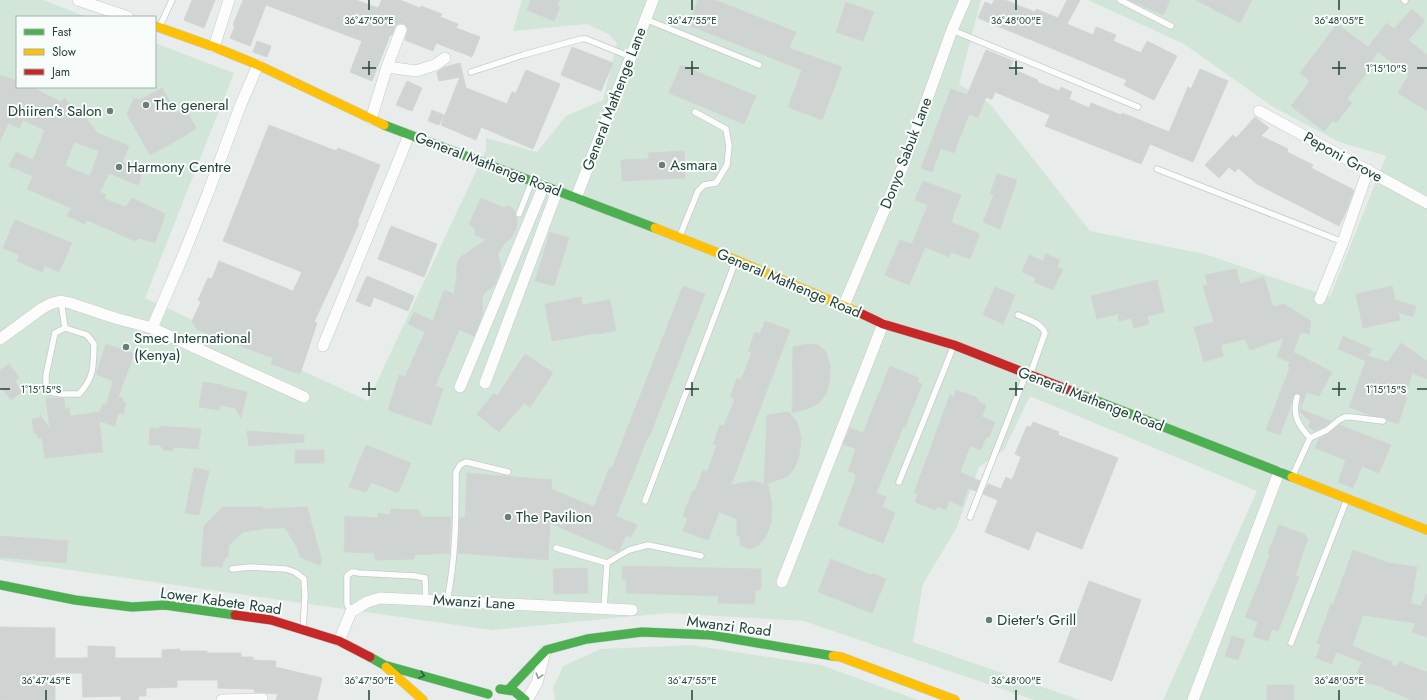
<svg xmlns="http://www.w3.org/2000/svg" width="1427" height="700" viewBox="0 0 1427 700" font-family="Jost,sans-serif">
  <style>
    .green { fill: #d1e6d8 }
    .building { fill: #cfd4d2; stroke: #d1d6d4; fill-rule: evenodd }
    .lines { fill: none; stroke-linecap: round; stroke-linejoin: round }
    .lane-casing { stroke: #c5cac8; stroke-width: 7 }
    .street-casing { stroke: #c5cac8; stroke-width: 12 }
    .fast-casing { stroke: #c3cbc8; stroke-width: 10 }
    .slow-casing { stroke: #c3cbc8; stroke-width: 10 }
    .jam-casing { stroke: #c3cbc8; stroke-width: 10 }
    .lane { stroke: #fcfcfc; stroke-width: 5.5 }
    .street { stroke: #fcfcfc; stroke-width: 11 }
    .fast { stroke: #4caf50; stroke-width: 9 }
    .slow { stroke: #ffc107; stroke-width: 9 }
    .jam { stroke: #c62828; stroke-width: 9 }
    .oneway { stroke: #2e5d40 }
    .oneway2 { stroke: #909f9b }
    .ticks { fill: none; stroke: #24423a; stroke-width: 1.5 }
    .poi-dot { fill: #697e78; stroke: #f7fbf9; stroke-width: 1.5 }
    .labels { text-anchor: middle; dominant-baseline: central; stroke-width: 4; stroke-linejoin: round; paint-order: stroke }
    .street-label { font-size: 15px; fill: #24423a; stroke: #f7fbf9 }
    .poi-label { font-size: 15px; fill: #24423a; stroke: #f7fbf9; text-anchor: start }
    .ticks-label { font-size: 10px; text-anchor: middle; fill: #24423a; stroke: #f7fbf9; stroke-width: 4; stroke-linejoin: round; paint-order: stroke }
  </style>
  <rect width="100%" height="100%" fill="#e8edeb"/>
  <g class="green">
    <path d="M0,0H43L87,17H17V87H155V43L234,73L145,298L368,401L486,150V138L537,152L566,116L603,100L617,43L608,34L587,24L513,31L522,0H981L959,84L990,104L1090,231L1205,254L1330,297L1386,156L1339,142L1273,107L1184,44L1088,0H1427V700H1163L1257,491L1030,396L1004,450L979,467L956,529L923,584L913,642L1080,700H1034L804,621L667,613L492,630L0,560Z"/>
    <path d="M691,645L821,665L918,700H555L553,688L563,666L601,649Z"/>
  </g>
  <g class="building">
    <path d="M192,0H215L204,28L184,20Z"/>
    <path d="M243,0H356L378,8L382,0H400L420,8L421,6L442,14L440,17L458,24L456,28L480,37L472,57L436,43L433,51L405,40L408,28L404,24L400,23L396,25L392,35H390L372,81L350,72L362,41L266,5L250,46L230,38L235,26L233,25Z"/>
    <path d="M531,0H559L557,6L560,7L554,21L527,10Z"/>
    <path d="M698,0H715L796,32L789,48L842,67L822,120L788,107L802,70L688,25Z"/>
    <path d="M994,0H1005L1035,12L1036,9L1058,18L1067,0H1080L1067,24L1093,35L1096,27L1116,35L1113,41L1141,53L1147,41L1177,56L1154,100L1124,85L1127,80L1051,48L978,18L985,2L992,5Z"/>
    <path d="M1129,0H1170L1163,15Z"/>
    <path d="M1196,0H1252L1240,23Z"/>
    <path d="M846,2L874,12L863,41L836,32Z"/>
    <path d="M1412,9L1425,21L1408,40L1427,55V111L1398,93L1409,75L1378,52L1366,69L1368,71L1347,99L1352,103L1336,123L1333,120L1324,131L1291,106L1310,81L1300,73L1337,24L1368,47L1387,23L1394,29Z"/>
    <path d="M257,41L271,46L267,57L253,52Z"/>
    <path d="M572,47L613,63L601,91L561,75Z"/>
    <path d="M986,50L1013,61L1010,68L1038,80L1037,82L1059,91L1061,87L1072,92L1069,99L1089,108L1091,103L1121,115L1122,113L1169,132L1188,87L1191,89L1200,69L1228,81L1193,162L1150,144L1141,164L1045,126L1050,115L995,92L992,99L986,97L978,117L969,114L954,153L941,148L932,172L921,168L951,89L967,95Z"/>
    <path d="M460,63L466,88L507,104L512,92L516,93L526,70L560,84L533,149L481,127L476,140L441,125L460,77L439,81L437,72L445,67Z"/>
    <path d="M681,65L756,96L744,124L669,93Z"/>
    <path d="M0,75L17,81V87H31L61,102L65,98L76,113L80,110L97,133L129,146L122,162L143,171L138,185L109,173L100,192L106,195L104,199L126,207L132,198L165,214L155,243L140,238L135,241L87,220L85,224L67,216L71,208L27,189L33,176L9,166L16,152L33,160L45,130L23,120L20,128L8,123L0,142ZM74,142L99,151L90,176L65,166Z"/>
    <path d="M407,81L422,88L412,111L396,105Z"/>
    <path d="M162,88L176,113L186,109L196,128L183,137L150,155L127,114L134,98L140,100Z"/>
    <path d="M432,110L444,115L439,125L428,121Z"/>
    <path d="M1255,117L1269,128L1261,136L1288,149L1287,152L1313,165L1311,168L1354,190L1345,214L1339,226L1257,184L1238,168L1235,172L1229,167L1219,178L1205,165L1233,135L1236,138Z"/>
    <path d="M269,125L336,151L338,148L380,165L357,223H359L342,262L314,322L317,323L300,374L271,364L273,358L197,330L192,321L201,302L198,300L208,278L212,279L219,261L293,291L302,272L223,241Z"/>
    <path d="M684,151L685,178L622,181L621,160L649,159L648,153Z"/>
    <path d="M997,174L1017,180L1000,229L983,222L994,195L990,194Z"/>
    <path d="M923,181L961,195L951,222L980,234L970,259L951,252L949,257L925,247L909,285L885,275L900,240L912,244L928,205L915,200Z"/>
    <path d="M481,198L504,208L509,205L514,210L517,220L516,229L511,238L503,245L498,254L501,267L499,275L494,286L484,293L482,300L483,314L474,336L459,330L435,386L443,389L431,425L388,410L399,375L405,377L425,332L408,324L414,312L433,321L444,290L454,294L457,277L456,270L459,258L486,240L475,235V229L469,224Z"/>
    <path d="M15,220L72,243L59,272L45,266L42,272L17,261L19,255L3,248Z"/>
    <path d="M391,226L437,244L424,277L378,259Z"/>
    <path d="M550,232L569,238L554,286L535,281Z"/>
    <path d="M1046,254L1060,260L1057,267L1063,269L1053,290L1034,282L1036,278L1022,272L1029,255L1043,261Z"/>
    <path d="M1236,269L1240,284L1264,277L1273,307L1284,304L1311,321L1309,334L1301,332L1293,352L1332,372L1319,396L1307,392L1300,409L1331,421L1325,426L1314,431L1308,426L1311,422L1300,412L1301,396L1298,393L1293,396L1291,405L1280,435L1266,430L1290,367L1288,366L1290,362L1277,357L1284,338L1250,350L1245,339L1221,345L1223,356L1204,362L1194,327L1214,322L1203,286L1208,285L1205,275Z"/>
    <path d="M367,276L414,296L408,311L374,297L370,307L356,301Z"/>
    <path d="M1157,280L1164,312L1147,316L1149,324L1134,328L1131,318L1119,321L1118,314L1097,319L1091,296Z"/>
    <path d="M683,286L705,294L649,437H648L616,516L637,525L631,537L626,535L619,551L617,552L550,523L548,560L458,553L460,517L465,518L467,473L552,480L551,489L594,507L610,467L612,468Z"/>
    <path d="M1392,286L1395,300L1416,306L1413,317L1398,312L1400,320L1363,328L1356,294Z"/>
    <path d="M995,287L1015,295L1003,324L983,315Z"/>
    <path d="M581,297L582,305L610,300L616,331L597,334V333L552,341L545,304Z"/>
    <path d="M765,321L790,330L731,485L753,481L764,484L767,415L789,412L798,424L801,439L799,456L794,469L787,477L765,484L768,485L772,507L771,524L766,536L759,545L750,549L740,545V537L737,536V519L719,512L708,540L683,531L688,518L683,516L693,490L695,491L703,470L707,472L717,445L713,444L720,425L724,426L735,399L730,397L737,378L741,380L752,352L748,351L755,332L760,334Z"/>
    <path d="M1343,336L1372,349L1368,356L1388,362L1401,343L1427,361V379L1412,373L1405,397L1407,398L1398,424L1387,420L1384,417L1373,416L1349,407L1366,361L1338,349Z"/>
    <path d="M106,344L134,354L118,397L123,398L122,402L126,403L123,414L118,413L115,426L99,421L103,452L45,458L42,438H38L37,434H34L32,419L40,418V415L50,429L46,398H64L65,409L69,408L70,416L100,412L103,404H107L113,381L96,374Z"/>
    <path d="M808,344L818,345L826,352L830,365V377L827,392L819,403L807,409L792,413L793,347Z"/>
    <path d="M525,354L553,373L530,407L524,403L499,432L477,414L494,393L497,396Z"/>
    <path d="M9,364L19,378L15,381L22,392L11,400L0,386V370Z"/>
    <path d="M890,366L919,378L917,382L922,384L905,427H903L876,493L886,497L882,507L895,513L883,543L838,525L856,478L855,477L856,474L848,471L856,449L843,444L850,428L863,433Z"/>
    <path d="M203,382L223,385L222,386L247,392L241,418L235,408L219,405V410L199,407Z"/>
    <path d="M956,390L978,398L977,401L986,405L982,417L995,422L989,437H986L981,450L970,446L960,472L980,481L976,491L968,488L962,506L949,501L946,510L937,506L936,510L915,502L918,494L914,493L950,395L954,397Z"/>
    <path d="M1033,422L1059,432L1058,435L1118,458L1082,549L1036,531L1029,550L985,532L998,500L983,494L988,484L1001,489L1006,477L1012,480L1021,457L1015,454L1027,426L1031,427Z"/>
    <path d="M1340,425L1391,445L1379,473L1362,466L1353,488L1338,482L1346,460L1315,448L1319,439L1330,433Z"/>
    <path d="M160,426L201,429L198,449L175,447L172,451L163,450L160,445H149L150,428L159,429Z"/>
    <path d="M247,431L304,435V442L249,446Z"/>
    <path d="M366,445L411,463L398,493L371,482L366,492L349,487Z"/>
    <rect x="295" y="450" width="29" height="13"/>
    <path d="M194,468L209,471L199,515L185,513Z"/>
    <path d="M223,507H263V509L307,507L321,557V566L300,557L297,547L285,528H269L243,532L229,545L228,556L224,560L222,567L201,566L204,526Z"/>
    <path d="M391,509L419,510L421,517H451L449,553L415,555L414,559L375,560V553L344,552L345,516L378,518V513L390,515Z"/>
    <path d="M1279,525L1306,535L1305,536L1308,538L1295,576L1299,577L1289,604L1278,631L1272,629L1268,641L1253,636L1258,622L1245,617L1261,578L1270,554L1268,553Z"/>
    <path d="M0,536L68,541L66,563L0,557Z"/>
    <path d="M1353,550L1389,563L1417,567L1411,603L1421,606L1426,594H1427V637L1412,632L1415,623L1363,615L1352,646L1392,662L1391,665L1396,667L1400,661L1410,666L1427,672V700H1412L1383,688L1384,687L1360,681L1363,675L1357,673L1362,662L1336,652L1332,664L1316,658L1321,644L1317,643L1331,604L1333,605Z"/>
    <path d="M831,559L871,575L872,573L886,579L872,613L818,592Z"/>
    <path d="M623,566L761,569V590H755V604L718,603L719,596L626,593V580H622Z"/>
    <path d="M587,568L588,593L554,594L553,569Z"/>
    <path d="M1089,581L1141,600L1112,681L1059,662Z"/>
    <path d="M0,627L55,628V658H88V646L115,647V658H162V650L180,649V651H207V653H241V657H253V660L276,661L275,667L322,678L317,700H276L278,694L254,692L255,689L218,688V680H177V687L146,688V696H139L138,700H121V696L83,697L82,673H55V700H0Z"/>
    <path d="M1232,636L1245,640L1238,660L1225,656Z"/>
    <rect x="1267" y="685" width="27" height="15"/>
  </g>
  <g class="lines">
    <defs>
      <g id="lane">
        <path d="M1120,0L1171,26"/>
        <path d="M1404,0L1405,1"/>
        <path d="M645,19L759,65"/>
        <path d="M159,28L172,0"/>
        <path d="M952,30L1138,107"/>
        <path d="M471,72L523,55L581,39H586L631,57"/>
        <path d="M1157,169L1343,242"/>
        <path d="M519,214L532,181"/>
        <path d="M679,238L698,191L704,185L716,183L727,165L729,146L726,129L695,112"/>
        <path d="M61,301L65,328"/>
        <path d="M1018,315C1027,319 1041,323 1045,333L1030,375"/>
        <path d="M65,328L87,335L94,344C93,366 95,377 79,394H62L49,392L46,386V375L55,333Z"/>
        <path d="M1297,397C1292,415 1298,425 1310,438"/>
        <path d="M1292,477L1310,438L1327,430L1339,420L1345,417H1351L1383,421"/>
        <path d="M899,482L954,345"/>
        <path d="M645,501L736,260"/>
        <path d="M970,517L1026,374"/>
        <path d="M556,548L607,563"/>
        <path d="M232,569L250,567L286,569L295,572L304,579L305,596L303,629"/>
        <path d="M447,601C456,558 456,515 456,472L460,465L466,462L508,472"/>
        <path d="M604,608L607,563L629,550L648,545L701,556"/>
        <path d="M351,612L347,604V576C351,572 353,571 358,573L415,576L425,578L426,600"/>
        <path d="M1291,643L1347,499"/>
      </g>
      <g id="street">
        <path d="M78,0L128,17"/>
        <path d="M214,47L229,0"/>
        <path d="M387,67L416,71L435,65L445,58"/>
        <path d="M1259,111L1427,203"/>
        <path d="M371,119L387,67L401,30"/>
        <path d="M576,198L653,0"/>
        <path d="M1320,299L1343,242L1368,170"/>
        <path d="M844,305L903,166L952,30L965,0"/>
        <path d="M152,328L304,397"/>
        <path d="M0,339L41,309L50,304L61,301L70,303L115,318L152,328L183,256L208,193L241,104L258,65"/>
        <path d="M323,346L409,135"/>
        <path d="M485,383L557,191"/>
        <path d="M460,387L544,185"/>
        <path d="M782,582L883,324"/>
        <path d="M339,641L351,612L367,602L380,598L632,610"/>
        <path d="M222,700L262,699"/>
        <path d="M527,700L537,683L545,651"/>
        <path d="M1193,700L1279,472"/>
      </g>
      <g id="fast">
        <path d="M384,125L655,228"/>
        <path d="M1074,392L1292,477"/>
        <path d="M0,585L75,600L132,607L165,605L235,615"/>
        <path d="M370,657L384,665L488,694"/>
        <path d="M500,689L514,691L525,700"/>
        <path d="M509,689L546,650L587,639L642,632L711,635L833,656"/>
      </g>
      <g id="slow">
        <path d="M155,26L214,47L258,65L384,125"/>
        <path d="M655,228L736,260L862,314"/>
        <path d="M1292,477L1427,530"/>
        <path d="M833,656L841,657L955,700"/>
        <path d="M386,667L423,700"/>
      </g>
      <g id="jam">
        <path d="M862,314L883,324L954,345L1074,392"/>
        <path d="M235,615L271,620L339,641L370,657"/>
      </g>
    </defs>
    <use href="#lane" class="lane-casing"/>
    <use href="#street" class="street-casing"/>
    <use href="#fast" class="fast-casing"/>
    <use href="#slow" class="slow-casing"/>
    <use href="#jam" class="jam-casing"/>
    <use href="#lane" class="lane"/>
    <use href="#street" class="street"/>
    <use href="#fast" class="fast"/>
    <use href="#slow" class="slow"/>
    <use href="#jam" class="jam"/>
  </g>
  <defs><path id="oneway-chevron" d="M-2-3.5L2.5 0L-2 3.5" fill="none" stroke-width="1.6" stroke-linecap="round" stroke-linejoin="round"/></defs>
  <use class="oneway" href="#oneway-chevron" transform="translate(422 675) rotate(15)"/>
  <use class="oneway2" href="#oneway-chevron" transform="translate(539 676) rotate(105)"/>
  <path class="ticks" d="M369,0V10M692,0V10M1016,0V10M1339,0V10M369,61V75M692,61V75M1016,61V75M1339,61V75M362,68H376M685,68H699M1009,68H1023M1332,68H1346M1417,68H1427M369,382V396M692,382V396M1016,382V396M1339,382V396M0,389H10M362,389H376M685,389H699M1009,389H1023M1332,389H1346M1417,389H1427M46,690V700M369,690V700M692,690V700M1016,690V700M1339,690V700"/>
  <g class="poi-dot">
    <circle cx="146" cy="105" r="4"/>
    <circle cx="110" cy="111" r="4"/>
    <circle cx="662" cy="165" r="4"/>
    <circle cx="119" cy="167" r="4"/>
    <circle cx="126" cy="347" r="4"/>
    <circle cx="508" cy="517" r="4"/>
    <circle cx="989" cy="620" r="4"/>
  </g>
  <g class="labels">
    <g class="street-label">
      <text transform="translate(614 99) rotate(-69)">General Mathenge Lane</text>
      <text transform="translate(906 153) rotate(-69)">Donyo Sabuk Lane</text>
      <text transform="translate(1343 157) rotate(29)">Peponi Grove</text>
      <text transform="translate(488 164) rotate(21)">General Mathenge Road</text>
      <text transform="translate(789 283) rotate(23)">General Mathenge Road</text>
      <text transform="translate(1091 399) rotate(21)">General Mathenge Road</text>
      <text transform="translate(221 601) rotate(8)">Lower Kabete Road</text>
      <text transform="translate(474 602) rotate(3)">Mwanzi Lane</text>
      <text transform="translate(729 626) rotate(7)">Mwanzi Road</text>
    </g>
    <g class="poi-label">
      <text x="154" y="105">The general</text>
      <text x="102" y="111" text-anchor="end">Dhiiren's Salon</text>
      <text x="670" y="165">Asmara</text>
      <text x="127" y="167">Harmony Centre</text>
      <text x="134" y="338">Smec International<tspan x="134" dy="17">(Kenya)</tspan></text>
      <text x="516" y="517">The Pavilion</text>
      <text x="997" y="620">Dieter's Grill</text>
    </g>
  </g>
  <g class="ticks-label">
    <text x="369" y="24">36°47'50"E</text>
    <text x="692" y="24">36°47'55"E</text>
    <text x="1016" y="24">36°48'00"E</text>
    <text x="1339" y="24">36°48'05"E</text>
    <text x="1386" y="72">1°15'10"S</text>
    <text x="41" y="393">1°15'15"S</text>
    <text x="1386" y="393">1°15'15"S</text>
    <text x="46" y="684">36°47'45"E</text>
    <text x="369" y="684">36°47'50"E</text>
    <text x="692" y="684">36°47'55"E</text>
    <text x="1016" y="684">36°48'00"E</text>
    <text x="1339" y="684">36°48'05"E</text>
  </g>
  <rect x="16" y="16" width="140" height="72" fill="#f7fbf9" stroke="#a3b1ad"/>
  <rect x="24" y="29" width="20" height="6" fill="#4caf50" stroke="#a3b1ad"/>
  <text x="52" y="36" font-size="12" fill="#24423a">Fast</text>
  <rect x="24" y="49" width="20" height="6" fill="#ffc107" stroke="#a3b1ad"/>
  <text x="52" y="56" font-size="12" fill="#24423a">Slow</text>
  <rect x="24" y="69" width="20" height="6" fill="#c62828" stroke="#a3b1ad"/>
  <text x="52" y="76" font-size="12" fill="#24423a">Jam</text>
</svg>
